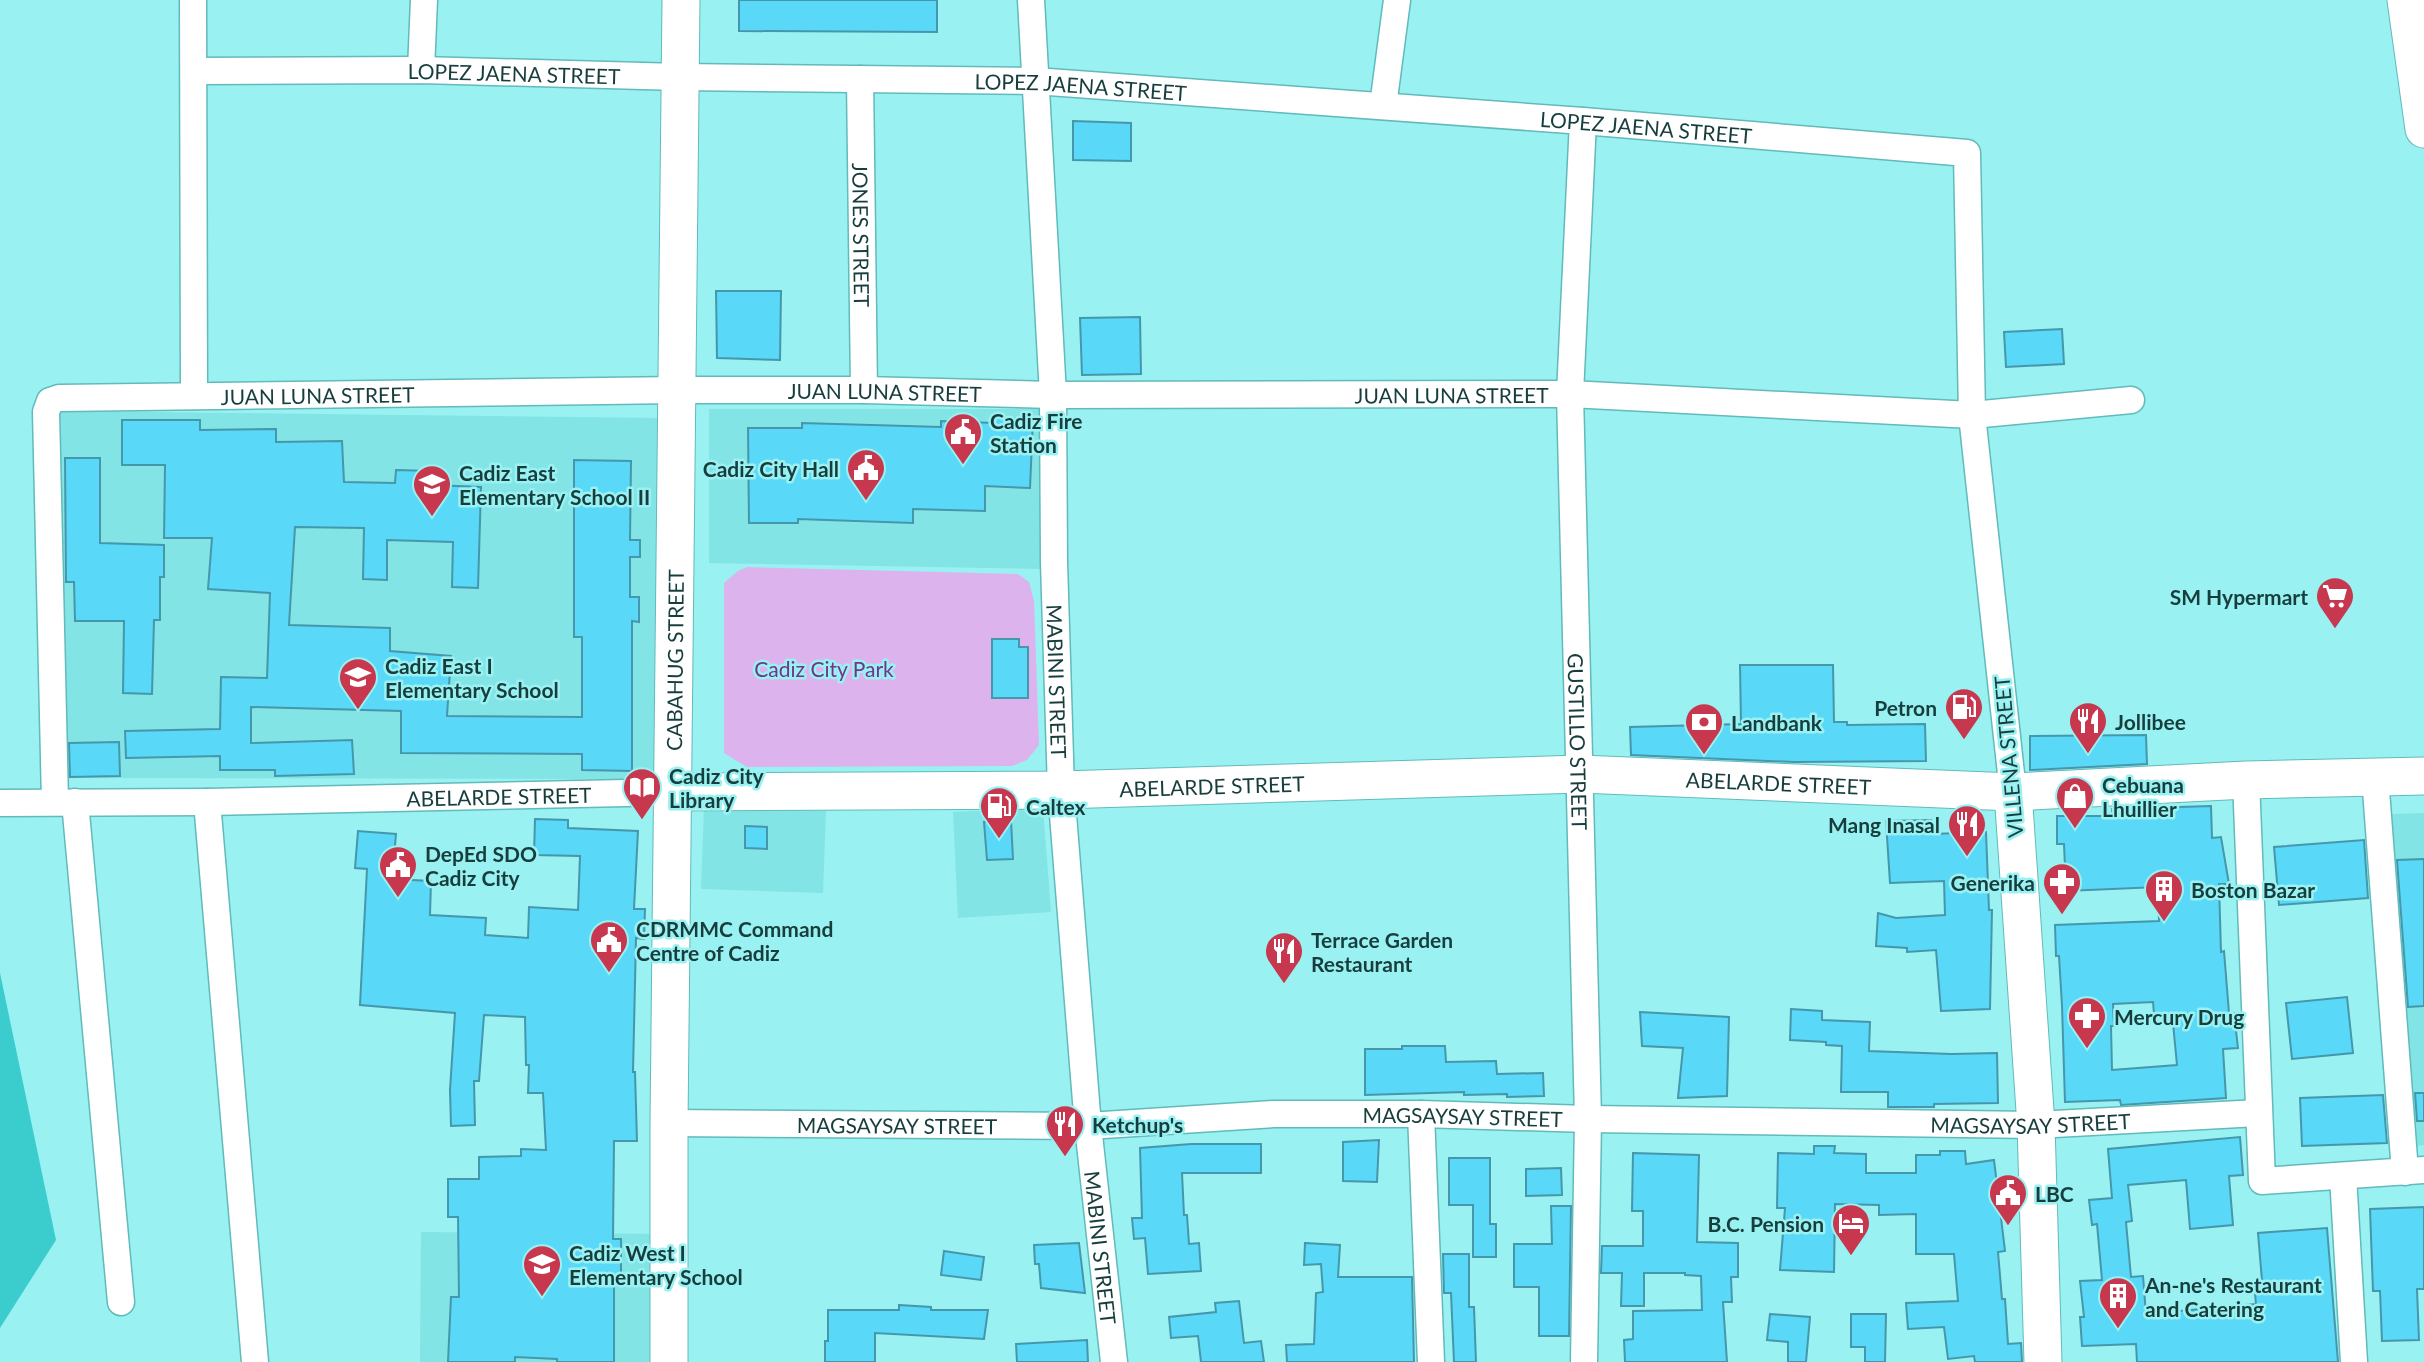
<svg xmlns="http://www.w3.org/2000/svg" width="2424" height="1362" viewBox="0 0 2424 1362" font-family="Lato,sans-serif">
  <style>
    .built { fill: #82e4e5 }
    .green { fill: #ddb3ee }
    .water { fill: #3bccce }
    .building { fill: #5ad8f7; stroke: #4597ac; stroke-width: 2; fill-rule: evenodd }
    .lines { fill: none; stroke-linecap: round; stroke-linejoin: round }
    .street-casing { stroke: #62babb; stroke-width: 29 }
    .secondary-casing { stroke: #62babb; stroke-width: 39 }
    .street { stroke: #fff; stroke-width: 26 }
    .secondary { stroke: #fff; stroke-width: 37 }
    .labels { text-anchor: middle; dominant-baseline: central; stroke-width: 5; stroke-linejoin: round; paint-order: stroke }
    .street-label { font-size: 21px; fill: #173d3d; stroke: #99f1f2 }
    .poi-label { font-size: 21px; font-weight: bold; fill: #173d3d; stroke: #99f1f2; text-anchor: start }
    .park-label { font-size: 21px; fill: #74348a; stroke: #99f1f2 }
  </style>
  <rect width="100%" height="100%" fill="#99f1f2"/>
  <g class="built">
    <path d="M709,409H1044V569L709,563Z"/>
    <path d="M55,411L660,418L658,779L59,778Z"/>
    <path d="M704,806L826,811L823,893L701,889Z"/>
    <path d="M1043,808L1051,912L958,918L953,812Z"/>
    <path d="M2424,813V1145L2411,1146L2391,814Z"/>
    <path d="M421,1232L663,1234V1362H420Z"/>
  </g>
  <path class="green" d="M747,567L1018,574L1029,582L1034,601L1039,745L1027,760L1012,766L747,767L724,753V583L738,571Z"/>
  <path class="water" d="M0,973L56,1240L0,1328Z"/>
  <g class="building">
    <path d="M739,0H937V32L739,31Z"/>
    <path d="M1073,121L1131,123V161L1073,160Z"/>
    <path d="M716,291H781L780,360L717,358Z"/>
    <path d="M1140,317L1141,374L1082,375L1080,318Z"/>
    <path d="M2062,329L2064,364L2006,367L2004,332Z"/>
    <path d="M994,417L1033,419L1030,488L985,486V511L913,509V523L798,519V523H749L748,428H802V423L941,427V421L994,423Z"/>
    <path d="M122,420H200V430L276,429V442L342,441L344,482L395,483L396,470L432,471V485L481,487L478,588L452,587L453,542L387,540V580L363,579L364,528L295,527L289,625L390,628V651L451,656L447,716L582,717V637H574V460L631,461L630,540H640V557H630V597H639V622L632,621V771L582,770V754L401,753V711L251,707V743L352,740L354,774L275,776V770H220V756L126,758L125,731L220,729L221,677L267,678L270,593L208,589L212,538H164L165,465H122Z"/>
    <path d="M65,458H100V543L164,545V577H160V620H154L152,694L123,693L124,621H75L74,582H66Z"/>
    <path d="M992,639H1019V647H1028V698H992Z"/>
    <path d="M1740,665H1833L1834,722H1847V725L1925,724L1926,761L1794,762L1631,755L1630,727L1741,724Z"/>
    <path d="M2146,735L2147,764L2030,770V736Z"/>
    <path d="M119,742L120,776L70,777L69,743Z"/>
    <path d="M2211,806L2212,838L2221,837L2229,884H2219L2221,952L2224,951L2229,1013H2234L2238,1048L2223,1049L2226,1098L2121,1105L2120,1100L2065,1102L2062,1006L2059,956H2056L2055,925L2159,921L2158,887L2066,891L2064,844H2057V816H2112V809ZM2153,1002L2154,1014L2172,1013L2177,1065L2112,1070L2111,1026H2114L2113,1004Z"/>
    <path d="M535,819L568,820V828L638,831L634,909H645L644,939L636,938L633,1072H635L637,1141H614L613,1239H621V1285H614V1362H557V1359L515,1357V1362H448L451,1297H459L458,1217H448V1179H479V1157L521,1156V1149L546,1150L543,1093H528L529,1065H526L525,1017L484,1015L479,1081H474L475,1125L451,1126L450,1090L455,1013L360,1005L367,869L355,868L358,831L396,834L392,879L431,881L430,915L486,918L485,935L528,938L529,907L578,910L580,856L534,855Z"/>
    <path d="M1011,820L1013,859L987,860L984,822Z"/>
    <path d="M1931,820L1932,834L1986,832L1989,910H1992L1990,1009L1941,1011L1936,950L1907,952V948L1876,946L1878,913L1896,918L1945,915L1944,881L1890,883L1886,821Z"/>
    <path d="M745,826L767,827V849L745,848Z"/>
    <path d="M2364,840L2368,898L2279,905L2274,847Z"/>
    <path d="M2424,859V1006L2408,1007L2397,860Z"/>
    <path d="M2347,997L2353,1053L2292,1059L2286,1003Z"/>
    <path d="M1791,1009L1822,1011V1020L1870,1022L1869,1051L1951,1054L1997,1053L1998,1103L1934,1104V1107H1888V1092H1841L1842,1046L1826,1045V1042L1790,1040Z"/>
    <path d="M1640,1012L1729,1017L1727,1096L1678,1098L1683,1048L1642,1046Z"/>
    <path d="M1402,1046H1445L1446,1062L1496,1061L1497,1074L1543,1073L1544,1096L1507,1097V1094L1464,1095V1092L1365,1095V1049H1402Z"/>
    <path d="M2415,1093H2424V1121H2417Z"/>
    <path d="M2383,1095L2387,1143L2302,1146L2300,1098Z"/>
    <path d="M2240,1137L2243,1175L2229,1176L2233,1225L2190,1229L2186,1180L2128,1185L2132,1221L2126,1222L2131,1277L2143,1276L2146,1314L2256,1304L2255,1294L2263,1293L2258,1233L2327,1228L2338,1362H2137L2136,1344L2082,1346L2080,1317H2084L2080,1281L2102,1280L2097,1224L2092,1225L2089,1200L2112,1198L2108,1149Z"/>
    <path d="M1379,1140L1377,1182L1343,1181V1142Z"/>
    <path d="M1191,1144H1261V1173H1182L1184,1215H1187L1189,1244L1199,1243L1201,1271L1148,1274L1145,1238L1134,1239L1132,1218H1142L1140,1148Z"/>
    <path d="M1814,1146H1835L1834,1153L1866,1154V1173H1916V1155H1940V1151H1965L1966,1164L1994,1160L2005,1251L1998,1252L2002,1299H2005L2008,1344L2021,1343L2022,1362H1975L1974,1356L1948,1359L1944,1327L1908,1329L1906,1303L1958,1301L1954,1254H1916V1214L1879,1215V1205L1835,1204L1834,1272L1780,1270L1785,1208H1777L1778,1153L1814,1154Z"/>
    <path d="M1633,1153L1699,1155L1697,1242L1738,1243V1277H1731L1732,1302H1723L1727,1362H1625L1624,1340L1633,1339V1311L1702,1310L1701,1276L1685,1275V1273H1644V1306H1621L1622,1273H1601L1602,1246H1643V1211H1632Z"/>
    <path d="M1449,1158H1490V1224H1496V1257H1473V1205H1449Z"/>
    <path d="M1561,1168L1562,1195L1526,1196V1169Z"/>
    <path d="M1551,1206H1571L1569,1336H1539V1287H1514V1244H1552Z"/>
    <path d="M2424,1207V1289H2417L2419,1340L2382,1341L2380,1291H2373L2370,1209Z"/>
    <path d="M1079,1243L1085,1293L1041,1288L1039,1264H1035L1034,1245Z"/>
    <path d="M1305,1243L1340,1245L1338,1277H1412L1414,1362H1287L1286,1345L1314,1344L1316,1293L1323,1292L1321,1264L1304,1265Z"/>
    <path d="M944,1251L984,1257L981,1280L941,1275Z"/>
    <path d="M1443,1254H1469V1307H1474L1476,1362H1454L1451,1293H1444Z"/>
    <path d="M1239,1301L1244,1343L1261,1341L1264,1362H1201L1198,1336L1171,1338L1169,1317L1216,1312L1215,1303Z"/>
    <path d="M899,1305L931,1307V1310H988L984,1339L875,1333V1362H825V1341H828V1310H899Z"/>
    <path d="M1770,1314L1810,1317L1806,1362H1788V1342L1767,1340Z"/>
    <path d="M1851,1314H1886L1885,1362H1865V1347H1851Z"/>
    <path d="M1087,1340L1088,1362H1017L1016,1344Z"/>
  </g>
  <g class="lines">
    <defs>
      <g id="street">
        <path d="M193,0L194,396"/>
        <path id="s1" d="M1031,0L1053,395L1054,562L1061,790L1088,1126L1114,1362"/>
        <path d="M421,70L424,0"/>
        <path id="s2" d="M194,71L421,70L679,77L1035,81L1583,121L1967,153L1972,415L2013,792"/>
        <path id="s3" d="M860,79L864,390"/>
        <path d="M1383,106L1397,0"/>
        <path id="s4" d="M1583,121L1570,394L1588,1119L1584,1362"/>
        <path d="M2375,777L2405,1172"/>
        <path d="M2246,780L2262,1181L2424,1170"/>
        <path id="s5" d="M55,802L46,412L50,401L59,398L679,390H864L1053,395L1570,394L1972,415L2131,400"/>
        <path d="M75,802L121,1302"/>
        <path d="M207,802L255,1362"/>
        <path id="s6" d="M0,803L207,802L673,792"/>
        <path d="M1421,1114L1431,1362"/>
        <path id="s7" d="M669,1123L1088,1126L1274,1114H1421L1588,1119L2036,1125L2258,1113"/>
        <path d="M2343,1176L2354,1362"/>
      </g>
      <g id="secondary">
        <path d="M2406,0L2424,129"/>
        <path id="s8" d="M673,792L1061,790L1580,774L2013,792L2246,780L2424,776"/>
        <path d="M2013,792L2036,1125L2043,1362"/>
        <path id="s9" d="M669,1362V1123L681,0"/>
      </g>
    </defs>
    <use href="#street" class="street-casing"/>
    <use href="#secondary" class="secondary-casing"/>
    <use href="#street" class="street"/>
    <use href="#secondary" class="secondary"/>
  </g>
  <defs>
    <symbol id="civic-pin" viewBox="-11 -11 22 30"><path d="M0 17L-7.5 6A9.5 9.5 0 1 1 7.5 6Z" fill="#c7374e" stroke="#99f1f2"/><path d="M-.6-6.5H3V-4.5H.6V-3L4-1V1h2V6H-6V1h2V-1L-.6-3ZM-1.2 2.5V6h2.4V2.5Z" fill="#fff"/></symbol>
    <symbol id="school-pin" viewBox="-11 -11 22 30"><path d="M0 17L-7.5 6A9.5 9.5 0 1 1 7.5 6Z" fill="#c7374e" stroke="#99f1f2"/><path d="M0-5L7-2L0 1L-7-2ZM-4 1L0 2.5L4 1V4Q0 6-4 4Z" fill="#fff"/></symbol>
    <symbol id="supermarket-pin" viewBox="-11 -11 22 30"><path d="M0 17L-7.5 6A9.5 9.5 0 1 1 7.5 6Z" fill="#c7374e" stroke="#99f1f2"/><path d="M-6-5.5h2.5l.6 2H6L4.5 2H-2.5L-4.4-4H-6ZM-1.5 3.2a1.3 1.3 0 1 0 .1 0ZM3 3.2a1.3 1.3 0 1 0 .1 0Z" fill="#fff"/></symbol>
    <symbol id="fuel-pin" viewBox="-11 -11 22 30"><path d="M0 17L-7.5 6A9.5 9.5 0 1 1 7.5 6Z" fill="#c7374e" stroke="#99f1f2"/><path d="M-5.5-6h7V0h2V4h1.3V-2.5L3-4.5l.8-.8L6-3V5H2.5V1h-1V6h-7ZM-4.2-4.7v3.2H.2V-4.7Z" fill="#fff"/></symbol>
    <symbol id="restaurant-pin" viewBox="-11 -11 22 30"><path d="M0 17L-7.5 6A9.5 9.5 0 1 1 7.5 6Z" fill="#c7374e" stroke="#99f1f2"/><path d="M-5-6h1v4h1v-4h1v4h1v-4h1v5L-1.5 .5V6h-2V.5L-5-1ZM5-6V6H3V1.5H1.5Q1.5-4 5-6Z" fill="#fff"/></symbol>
    <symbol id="bank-pin" viewBox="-11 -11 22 30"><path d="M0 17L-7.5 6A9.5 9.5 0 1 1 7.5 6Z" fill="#c7374e" stroke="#99f1f2"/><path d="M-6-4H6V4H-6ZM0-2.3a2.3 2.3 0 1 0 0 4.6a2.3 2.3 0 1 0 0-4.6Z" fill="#fff"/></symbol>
    <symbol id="library-pin" viewBox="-11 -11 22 30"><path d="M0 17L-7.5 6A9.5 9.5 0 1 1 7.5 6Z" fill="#c7374e" stroke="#99f1f2"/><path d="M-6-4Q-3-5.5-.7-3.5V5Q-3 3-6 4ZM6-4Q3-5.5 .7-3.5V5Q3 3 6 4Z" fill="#fff"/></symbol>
    <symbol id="shop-pin" viewBox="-11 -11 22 30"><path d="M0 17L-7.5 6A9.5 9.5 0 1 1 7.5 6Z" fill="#c7374e" stroke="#99f1f2"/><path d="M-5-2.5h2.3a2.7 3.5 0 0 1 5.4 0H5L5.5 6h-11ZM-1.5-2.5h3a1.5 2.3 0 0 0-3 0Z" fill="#fff"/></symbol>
    <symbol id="pharmacy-pin" viewBox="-11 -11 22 30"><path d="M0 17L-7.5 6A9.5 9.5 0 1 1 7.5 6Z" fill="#c7374e" stroke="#99f1f2"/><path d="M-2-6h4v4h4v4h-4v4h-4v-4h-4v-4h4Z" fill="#fff"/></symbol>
    <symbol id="building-pin" viewBox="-11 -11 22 30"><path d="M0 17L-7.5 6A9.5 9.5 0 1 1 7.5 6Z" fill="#c7374e" stroke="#99f1f2"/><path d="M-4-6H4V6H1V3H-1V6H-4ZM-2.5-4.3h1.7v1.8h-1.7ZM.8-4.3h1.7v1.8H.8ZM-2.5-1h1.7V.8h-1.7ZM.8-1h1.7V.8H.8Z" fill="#fff"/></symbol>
    <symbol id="hotel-pin" viewBox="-11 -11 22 30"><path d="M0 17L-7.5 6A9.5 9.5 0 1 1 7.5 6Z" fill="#c7374e" stroke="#99f1f2"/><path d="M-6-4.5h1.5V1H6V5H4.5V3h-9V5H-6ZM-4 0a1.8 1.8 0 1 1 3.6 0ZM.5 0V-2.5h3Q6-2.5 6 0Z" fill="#fff"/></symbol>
  </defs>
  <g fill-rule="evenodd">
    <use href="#civic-pin" x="941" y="410" width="44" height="60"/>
    <use href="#civic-pin" x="844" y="446" width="44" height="60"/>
    <use href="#school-pin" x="410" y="462" width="44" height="60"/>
    <use href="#supermarket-pin" x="2313" y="574" width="44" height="60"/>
    <use href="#school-pin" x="336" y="655" width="44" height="60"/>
    <use href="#fuel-pin" x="1942" y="685" width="44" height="60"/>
    <use href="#restaurant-pin" x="2066" y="699" width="44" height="60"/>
    <use href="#bank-pin" x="1682" y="700" width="44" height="60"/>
    <use href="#library-pin" x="620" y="765" width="44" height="60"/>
    <use href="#shop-pin" x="2053" y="774" width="44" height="60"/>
    <use href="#fuel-pin" x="977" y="784" width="44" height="60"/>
    <use href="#restaurant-pin" x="1945" y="802" width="44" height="60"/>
    <use href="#civic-pin" x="376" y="843" width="44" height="60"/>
    <use href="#pharmacy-pin" x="2040" y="860" width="44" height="60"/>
    <use href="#building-pin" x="2142" y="867" width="44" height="60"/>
    <use href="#civic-pin" x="587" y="918" width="44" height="60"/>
    <use href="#restaurant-pin" x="1262" y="929" width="44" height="60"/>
    <use href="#pharmacy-pin" x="2065" y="994" width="44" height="60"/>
    <use href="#restaurant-pin" x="1043" y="1102" width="44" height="60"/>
    <use href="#civic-pin" x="1986" y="1171" width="44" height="60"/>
    <use href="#hotel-pin" x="1829" y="1201" width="44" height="60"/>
    <use href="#school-pin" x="520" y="1242" width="44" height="60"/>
    <use href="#building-pin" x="2096" y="1274" width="44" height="60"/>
  </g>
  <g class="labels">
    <g class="street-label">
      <text stroke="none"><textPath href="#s2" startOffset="320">LOPEZ JAENA STREET</textPath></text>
      <text stroke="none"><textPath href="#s2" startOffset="887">LOPEZ JAENA STREET</textPath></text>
      <text stroke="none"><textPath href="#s2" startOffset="1454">LOPEZ JAENA STREET</textPath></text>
      <text stroke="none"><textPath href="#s3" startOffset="156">JONES STREET</textPath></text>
      <text stroke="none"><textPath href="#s5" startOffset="1237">JUAN LUNA STREET</textPath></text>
      <text stroke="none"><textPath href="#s5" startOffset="1804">JUAN LUNA STREET</textPath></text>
      <text stroke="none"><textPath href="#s5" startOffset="670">JUAN LUNA STREET</textPath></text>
      <text stroke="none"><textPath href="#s9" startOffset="702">CABAHUG STREET</textPath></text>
      <text stroke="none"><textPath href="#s1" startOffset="682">MABINI STREET</textPath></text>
      <text stroke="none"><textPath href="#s4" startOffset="621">GUSTILLO STREET</textPath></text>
      <text transform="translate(2008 757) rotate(-95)">VILLENA STREET</text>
      <text stroke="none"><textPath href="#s8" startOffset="1106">ABELARDE STREET</textPath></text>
      <text stroke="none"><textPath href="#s8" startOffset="539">ABELARDE STREET</textPath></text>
      <text stroke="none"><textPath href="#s6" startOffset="499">ABELARDE STREET</textPath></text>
      <text stroke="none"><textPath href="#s7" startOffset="794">MAGSAYSAY STREET</textPath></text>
      <text stroke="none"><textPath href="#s7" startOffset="1362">MAGSAYSAY STREET</textPath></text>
      <text stroke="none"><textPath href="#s7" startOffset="228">MAGSAYSAY STREET</textPath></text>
      <text stroke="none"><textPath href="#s1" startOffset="1250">MABINI STREET</textPath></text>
    </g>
    <g class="poi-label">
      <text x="990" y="420">Cadiz Fire<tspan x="990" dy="24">Station</tspan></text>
      <text x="839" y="468" text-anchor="end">Cadiz City Hall</text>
      <text x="459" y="472">Cadiz East<tspan x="459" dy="24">Elementary School II</tspan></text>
      <text x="2308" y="596" text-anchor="end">SM Hypermart</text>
      <text x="385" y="665">Cadiz East I<tspan x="385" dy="24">Elementary School</tspan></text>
      <text x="1937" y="707" text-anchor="end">Petron</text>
      <text x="2115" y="721">Jollibee</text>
      <text x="1731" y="722">Landbank</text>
      <text x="669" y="775">Cadiz City<tspan x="669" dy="24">Library</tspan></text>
      <text x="2102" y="784">Cebuana<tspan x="2102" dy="24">Lhuillier</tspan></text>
      <text x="1026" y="806">Caltex</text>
      <text x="1940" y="824" text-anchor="end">Mang Inasal</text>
      <text x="425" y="853">DepEd SDO<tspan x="425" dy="24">Cadiz City</tspan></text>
      <text x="2035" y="882" text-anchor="end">Generika</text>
      <text x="2191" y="889">Boston Bazar</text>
      <text x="636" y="928">CDRMMC Command<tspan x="636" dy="24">Centre of Cadiz</tspan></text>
      <text x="1311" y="939">Terrace Garden<tspan x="1311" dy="24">Restaurant</tspan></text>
      <text x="2114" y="1016">Mercury Drug</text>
      <text x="1092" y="1124">Ketchup's</text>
      <text x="2035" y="1193">LBC</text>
      <text x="1824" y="1223" text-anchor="end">B.C. Pension</text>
      <text x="569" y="1252">Cadiz West I<tspan x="569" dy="24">Elementary School</tspan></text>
      <text x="2145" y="1284">An-ne's Restaurant<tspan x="2145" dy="24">and Catering</tspan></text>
    </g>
    <g class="park-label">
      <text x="824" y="668">Cadiz City Park</text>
    </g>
  </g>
</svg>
